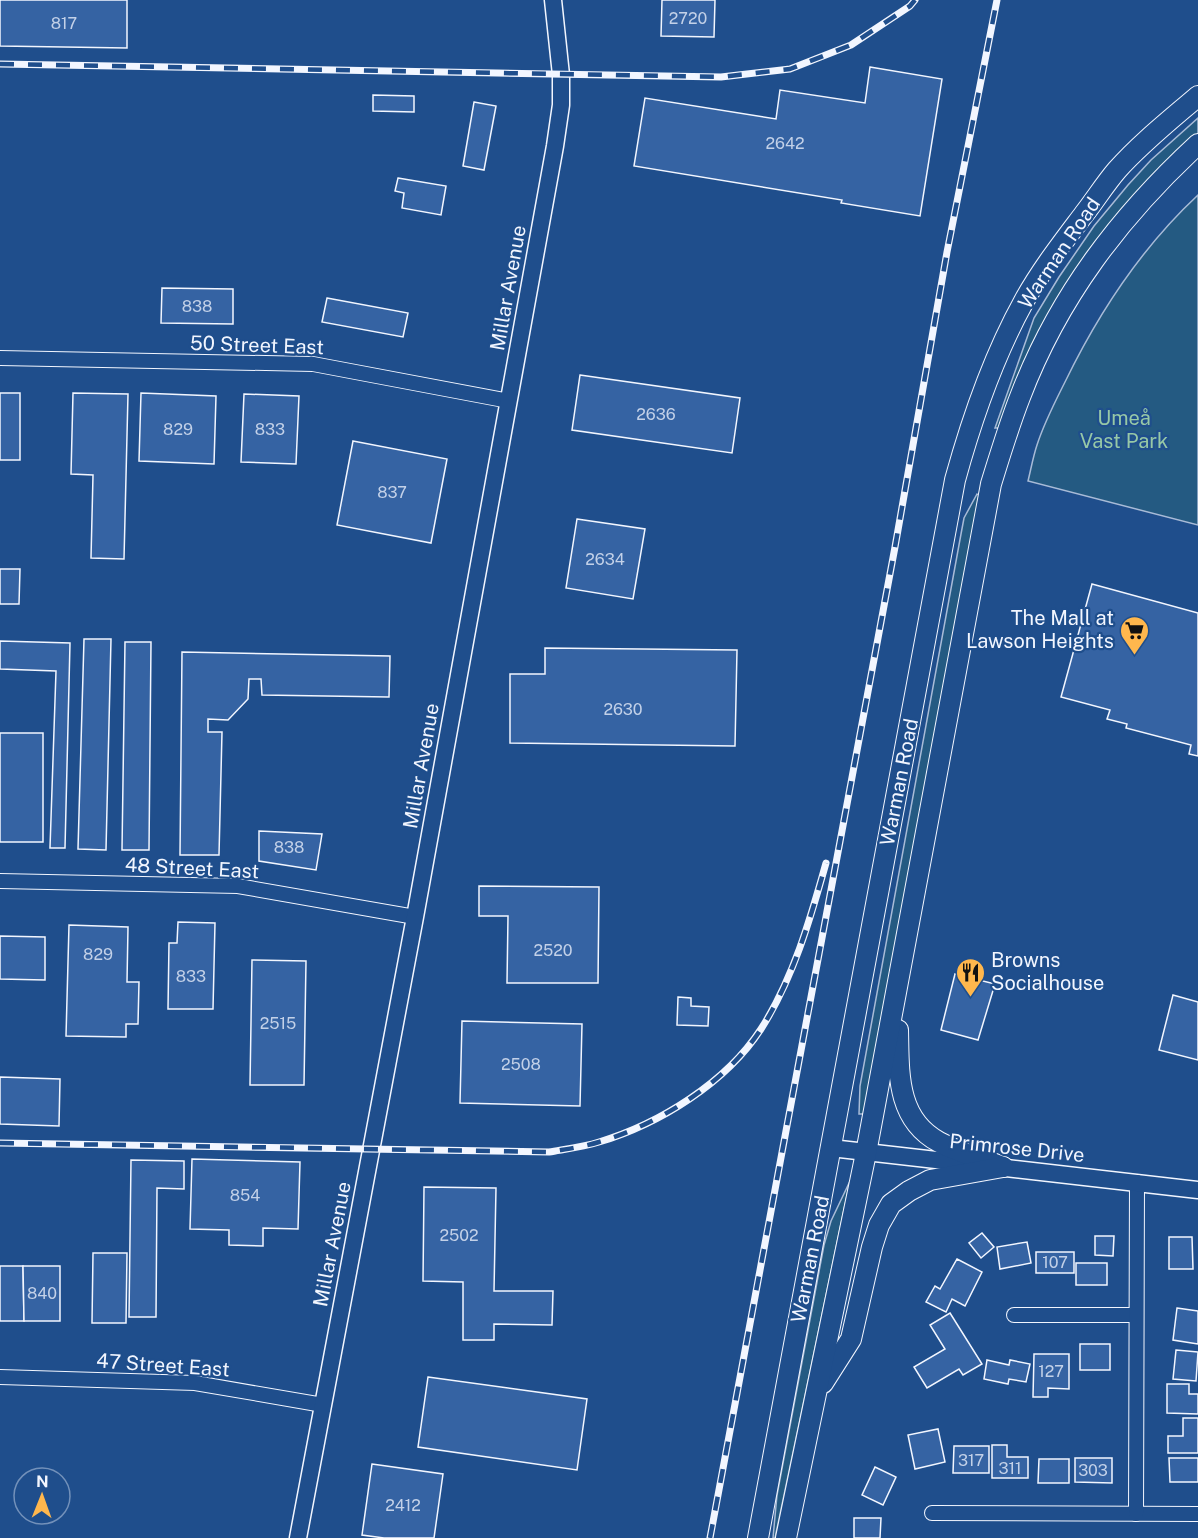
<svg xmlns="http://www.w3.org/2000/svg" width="1198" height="1538" viewBox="0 0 1198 1538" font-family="'Public Sans',sans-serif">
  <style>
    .green { fill: #245a82; stroke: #a8bbd7; stroke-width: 1.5 }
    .building { fill: #3563a3; stroke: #f2f6ff; stroke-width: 1.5 }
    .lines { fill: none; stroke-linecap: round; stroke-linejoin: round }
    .minor-casing { stroke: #f2f6ff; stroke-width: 16 }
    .tertiary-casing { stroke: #f2f6ff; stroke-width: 19 }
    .secondary-casing { stroke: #f2f6ff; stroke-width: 22 }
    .minor { stroke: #1f4e8c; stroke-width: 14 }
    .tertiary { stroke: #1f4e8c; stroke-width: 16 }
    .secondary { stroke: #1f4e8c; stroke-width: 20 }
    .rail-casing { stroke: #f2f6ff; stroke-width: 7 }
    .rail { stroke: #1f4e8c; stroke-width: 4.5; stroke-dasharray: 14; stroke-linecap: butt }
    .labels { text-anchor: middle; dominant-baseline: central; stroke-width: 4.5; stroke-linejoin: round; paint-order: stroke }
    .number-label { font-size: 16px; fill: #c3d1e8 }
    .street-label { font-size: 20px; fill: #f2f6ff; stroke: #1f4e8c }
    .park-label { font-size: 20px; fill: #97c8a6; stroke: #1f4e8c }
    .poi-label { font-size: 20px; fill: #f2f6ff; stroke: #1f4e8c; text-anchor: end }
  </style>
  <rect width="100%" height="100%" fill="#1f4e8c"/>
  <g class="green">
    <path d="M1198,118V134L1164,164L999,428H995L1034,318L1059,277L1094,226L1128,185L1151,160Z"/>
    <path d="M1198,195V525L1028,481C1031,469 1033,457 1037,445C1044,423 1055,402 1065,382C1099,312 1141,248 1198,195Z"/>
    <path d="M977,494L980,496L865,1114H859L860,1086L961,534L964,518Z"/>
    <path d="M850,1181L775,1538H773L777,1495L824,1245L831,1221Z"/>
  </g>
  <g class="building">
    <path d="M0,0H127V48L0,46Z"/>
    <path d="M662,0H715L714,37L661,36Z"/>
    <path d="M870,67L942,79L920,216L841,203L842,200L634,166L645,98L776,119L780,90L865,103Z"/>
    <path d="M373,95L414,96V112L373,111Z"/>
    <path d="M474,102L496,106L484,170L463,166Z"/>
    <path d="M398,178L446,186L441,215L402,208L404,193L395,191Z"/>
    <path d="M162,288L233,289V324L161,323Z"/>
    <path d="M327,298L408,313L403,337L322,322Z"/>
    <path d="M580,375L740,398L732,453L572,430Z"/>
    <rect x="0" y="393" width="20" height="67"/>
    <path d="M73,393L128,394L124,559L91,558L93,475L71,474Z"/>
    <path d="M141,393L216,396L214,464L139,461Z"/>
    <path d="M244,394L299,396L296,464L241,462Z"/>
    <path d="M353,441L447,459L431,543L337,525Z"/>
    <path d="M577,519L645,529L633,599L566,588Z"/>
    <path d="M0,569H20L19,604H0Z"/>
    <path d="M1092,584L1198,613V756L1189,754L1191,745L1126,728L1127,724L1107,719L1110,710L1061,697Z"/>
    <path d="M84,639H111L106,850L78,849Z"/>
    <path d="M0,641L70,643L65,848H50L56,671L0,669Z"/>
    <path d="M125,642H151L149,850H122Z"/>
    <path d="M545,648L737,650L735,746L510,743V674H545Z"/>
    <path d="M182,652L390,656L389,697L262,695L261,679H249L248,699L228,720L208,719V732H222L219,855H180Z"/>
    <rect x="0" y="733" width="43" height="109"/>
    <path d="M259,831L322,834L316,870L259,861Z"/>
    <path d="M479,886L599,887L598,983H507L508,916H479Z"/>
    <path d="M178,922L215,923L213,1009H168L169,943H177Z"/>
    <path d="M69,925L128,927L127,982H139L138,1024H126V1037L66,1036Z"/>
    <path d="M0,936L45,937V980L0,979Z"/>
    <path d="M252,960L306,961L304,1085H250Z"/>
    <path d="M955,974L995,984L978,1040L941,1030Z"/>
    <path d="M1173,995L1198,1002V1060L1159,1050Z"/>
    <path d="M678,997L691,998V1006L709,1007L708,1026L677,1025Z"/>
    <path d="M462,1021L582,1024L580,1106L460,1103Z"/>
    <path d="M0,1077L60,1079L59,1126L0,1124Z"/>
    <path d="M192,1159L300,1162L298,1229L263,1228V1246L229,1245V1230L190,1229Z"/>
    <path d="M131,1160L184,1161V1189L157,1188L156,1317H129Z"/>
    <path d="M424,1187L496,1188L494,1291H553L552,1325L494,1324V1340H463V1282L423,1281Z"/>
    <path d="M982,1233L994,1247L981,1258L969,1243Z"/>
    <path d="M1095,1236H1114L1113,1256L1095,1255Z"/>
    <path d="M1169,1237H1192L1193,1269H1169Z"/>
    <path d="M1027,1242L1031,1263L1000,1269L997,1247Z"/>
    <rect x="1036" y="1252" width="38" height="21"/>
    <path d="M93,1253H127L126,1323H92Z"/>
    <path d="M957,1259L982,1272L965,1306L952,1299L946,1312L926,1302L935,1286L940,1289Z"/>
    <rect x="1076" y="1263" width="31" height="22"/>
    <path d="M0,1266H23L24,1321H0Z"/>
    <path d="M23,1266H60V1321H24Z"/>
    <path d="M1177,1308L1198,1311V1344L1173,1340Z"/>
    <path d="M950,1313L982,1364L963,1375L959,1369L927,1388L914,1367L945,1349L930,1325Z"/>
    <rect x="1080" y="1344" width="30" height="26"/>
    <path d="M1176,1350L1198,1352L1196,1381L1173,1379Z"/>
    <path d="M1034,1354H1069V1389L1048,1388V1397H1033Z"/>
    <path d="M987,1360L1009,1365L1010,1360L1030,1364L1026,1382L1009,1379L1008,1384L984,1379Z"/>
    <path d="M428,1377L587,1399L577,1470L418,1447Z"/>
    <path d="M1167,1384H1189V1394H1198V1414L1167,1413Z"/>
    <path d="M1183,1418H1198V1453H1168V1436H1183Z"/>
    <path d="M938,1429L945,1462L915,1469L908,1435Z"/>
    <path d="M992,1445H1007V1457H1028V1478H992Z"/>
    <path d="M954,1446H989V1473H953Z"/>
    <path d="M1075,1458H1112V1483L1075,1482Z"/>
    <path d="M1169,1458H1198V1482H1170Z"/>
    <path d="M1039,1459H1069V1483H1038Z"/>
    <path d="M372,1464L443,1474L434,1538H384L362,1535Z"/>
    <path d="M875,1467L896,1477L883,1505L862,1495Z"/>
    <path d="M854,1518H881L880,1538H854Z"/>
  </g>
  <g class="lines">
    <defs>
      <g id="minor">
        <path d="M0,358L313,364L509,401"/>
        <path d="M0,881L238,886L415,917"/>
        <path d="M1014,1315H1135"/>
        <path d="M0,1377L195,1383L323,1405"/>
        <path d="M932,1513L1198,1514"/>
        <path d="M1136,1514L1137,1182"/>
      </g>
      <g id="tertiary">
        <path d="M831,1148L1198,1190"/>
        <path d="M298,1538L415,917L555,146L561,105V75L553,0"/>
      </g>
      <g id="secondary">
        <path d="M898,1030C899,1072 896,1119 939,1142C957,1152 983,1159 1003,1167"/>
        <path d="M823,1383L851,1339L872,1247L879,1225L891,1204L909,1191L930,1180L1003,1167"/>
        <path d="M758,1538L955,480C972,418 993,357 1024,301C1041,270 1063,242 1084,214C1095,200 1105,184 1117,170C1141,143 1170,120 1198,96"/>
        <path d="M786,1538L866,1153L991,484C1000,455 1009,425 1020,397C1058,297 1120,216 1198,144"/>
      </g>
    </defs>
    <use href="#minor" class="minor-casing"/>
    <use href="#tertiary" class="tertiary-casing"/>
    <use href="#secondary" class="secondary-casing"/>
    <use href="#minor" class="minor"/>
    <use href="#tertiary" class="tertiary"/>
    <use href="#secondary" class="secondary"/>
    <defs>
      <g id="rail">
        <path d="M0,64L721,77L790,69L851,45L910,6L915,0"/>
        <path d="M0,1143L549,1152C566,1149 583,1147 599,1142C659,1124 726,1083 761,1029C793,979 810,920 826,863"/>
        <path d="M710,1538L895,547L947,252L997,0"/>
      </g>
    </defs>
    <use href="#rail" class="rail-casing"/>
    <use href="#rail" class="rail"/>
  </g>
  <defs>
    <symbol id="supermarket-pin" viewBox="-11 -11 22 30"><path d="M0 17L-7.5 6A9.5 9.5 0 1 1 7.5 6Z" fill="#ffb74d" stroke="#1f4e8c"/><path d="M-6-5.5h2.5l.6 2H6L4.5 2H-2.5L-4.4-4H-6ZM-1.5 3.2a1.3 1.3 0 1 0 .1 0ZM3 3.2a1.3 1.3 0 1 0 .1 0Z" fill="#111"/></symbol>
    <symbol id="restaurant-pin" viewBox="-11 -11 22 30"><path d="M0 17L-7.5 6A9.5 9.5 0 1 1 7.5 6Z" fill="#ffb74d" stroke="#1f4e8c"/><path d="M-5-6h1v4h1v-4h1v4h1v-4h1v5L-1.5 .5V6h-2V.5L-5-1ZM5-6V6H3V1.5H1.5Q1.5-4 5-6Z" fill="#111"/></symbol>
  </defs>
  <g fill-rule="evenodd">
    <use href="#supermarket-pin" x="1118" y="614" width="33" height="45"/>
    <use href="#restaurant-pin" x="954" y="956" width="33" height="45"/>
  </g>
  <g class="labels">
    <g class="number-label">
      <text x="688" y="18">2720</text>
      <text x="64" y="23">817</text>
      <text x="785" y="143">2642</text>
      <text x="197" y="306">838</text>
      <text x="656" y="414">2636</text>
      <text x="178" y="429">829</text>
      <text x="270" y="429">833</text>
      <text x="392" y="492">837</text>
      <text x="605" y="559">2634</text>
      <text x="623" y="709">2630</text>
      <text x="289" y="847">838</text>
      <text x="553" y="950">2520</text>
      <text x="98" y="954">829</text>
      <text x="191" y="976">833</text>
      <text x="278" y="1023">2515</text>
      <text x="521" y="1064">2508</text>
      <text x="245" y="1195">854</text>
      <text x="459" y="1235">2502</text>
      <text x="1055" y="1262">107</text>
      <text x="42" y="1293">840</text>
      <text x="1051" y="1371">127</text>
      <text x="971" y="1460">317</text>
      <text x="1010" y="1468">311</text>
      <text x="1093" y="1470">303</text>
      <text x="403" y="1505">2412</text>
    </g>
    <g class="street-label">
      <text transform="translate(1059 253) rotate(-56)">Warman Road</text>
      <text transform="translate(508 288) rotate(-80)">Millar Avenue</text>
      <text transform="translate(257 345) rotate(2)">50 Street East</text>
      <text transform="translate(421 766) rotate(-80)">Millar Avenue</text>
      <text transform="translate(899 782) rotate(-79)">Warman Road</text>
      <text transform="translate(192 868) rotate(3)">48 Street East</text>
      <text transform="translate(1017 1148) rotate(6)">Primrose Drive</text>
      <text transform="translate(332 1244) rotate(-79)">Millar Avenue</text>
      <text transform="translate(810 1259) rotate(-79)">Warman Road</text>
      <text transform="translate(163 1365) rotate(4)">47 Street East</text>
    </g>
    <g class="park-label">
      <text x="1124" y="418">Umeå<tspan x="1124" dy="23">Vast Park</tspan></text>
    </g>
    <g class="poi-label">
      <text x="1114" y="618">The Mall at<tspan x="1114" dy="23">Lawson Heights</tspan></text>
      <text x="991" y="960" text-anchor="start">Browns<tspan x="991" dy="23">Socialhouse</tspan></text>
    </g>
  </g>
  <g transform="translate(42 1496) rotate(1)"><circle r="28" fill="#1f4e8c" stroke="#7391ba" stroke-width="1.5"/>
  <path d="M0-4.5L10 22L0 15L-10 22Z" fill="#ffb74d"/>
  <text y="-9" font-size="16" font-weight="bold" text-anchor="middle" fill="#f2f6ff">N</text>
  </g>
</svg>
